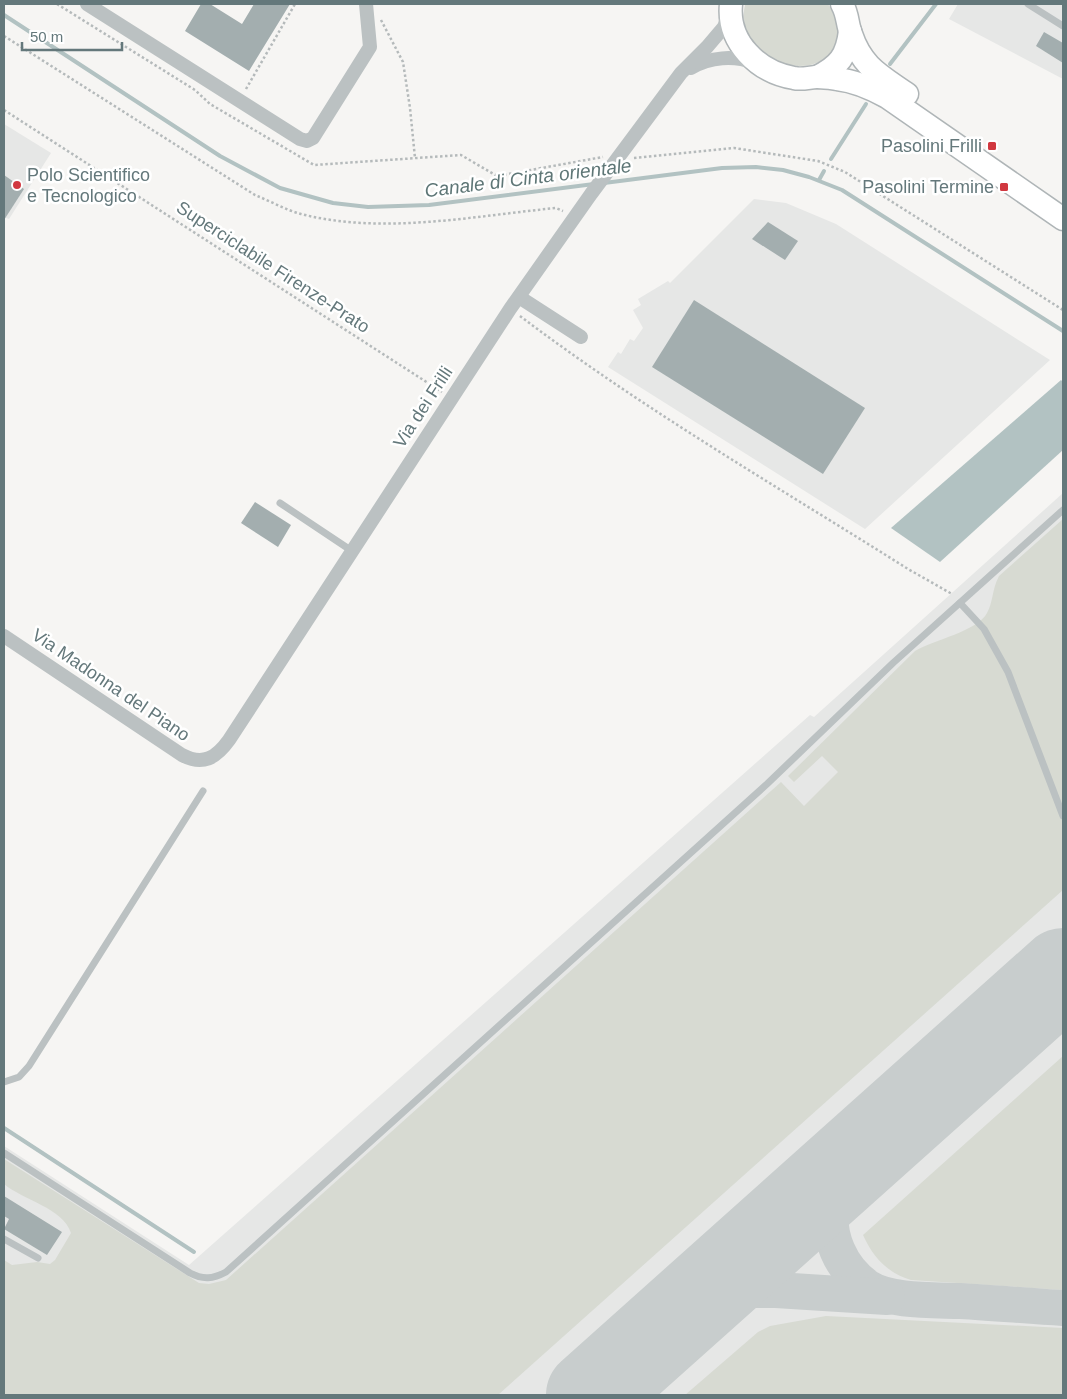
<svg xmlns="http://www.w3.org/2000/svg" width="1067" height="1399" viewBox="0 0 1067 1399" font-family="Helvetica,sans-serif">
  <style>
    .built { fill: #e6e7e6 }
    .green { fill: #d7dad2 }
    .water { fill: #b2c2c2 }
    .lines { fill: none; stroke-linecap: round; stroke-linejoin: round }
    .stream { stroke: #b2c2c2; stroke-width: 4 }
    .taxiway { stroke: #c8cdcd; stroke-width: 36 }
    .runway { stroke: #c8cdcd; stroke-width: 90 }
    .building { fill: #a3aeaf }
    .primary-casing { stroke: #afb5b7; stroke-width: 25 }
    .path { stroke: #b5babb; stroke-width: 2.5; stroke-dasharray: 2.5 2.5; stroke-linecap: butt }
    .lane { stroke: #bbc1c2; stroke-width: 7 }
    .street { stroke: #bbc1c2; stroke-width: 14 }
    .primary { stroke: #fff; stroke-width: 22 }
    .poi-dot { fill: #d13840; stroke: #fff; stroke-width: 2 }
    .labels { text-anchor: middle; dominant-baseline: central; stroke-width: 5; stroke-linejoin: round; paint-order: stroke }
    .poi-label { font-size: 18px; fill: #64787b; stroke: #fff; text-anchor: end }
    .street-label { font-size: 18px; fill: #64787b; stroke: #fff }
    .water-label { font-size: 19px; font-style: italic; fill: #5e7676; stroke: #fff }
  </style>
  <rect width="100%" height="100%" fill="#f6f5f3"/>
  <g class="built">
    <path d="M958,4H1063V79L949,19Z"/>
    <path d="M4,124L51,153L9,219L4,217Z"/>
    <path d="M754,199L786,203L836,224L1050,360L865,529L608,367L618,352L621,354L630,339L634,341L643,328L633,310L641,305L638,299L668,281L670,283Z"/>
    <path d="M1063,493V1395H4V1146L189,1265L810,715L814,717Z"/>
  </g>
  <g class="green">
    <path d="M745,4H828C866,57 794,91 754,43C744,31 742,19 745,4Z"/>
    <path d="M1063,519V890L498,1395H4V1260L12,1265L37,1262L50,1264L55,1260L71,1233C63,1208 23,1200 4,1184V1159L199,1283L209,1284L226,1280L781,782L804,806L838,772L822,756L794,782L788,776L915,651C933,640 978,631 987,613C993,603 992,589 999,576Z"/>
    <path d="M1063,1056V1290L911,1280C887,1273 873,1257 863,1235Z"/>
    <path d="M826,1316L1063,1328V1395H685L758,1332L770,1326Z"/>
  </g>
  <path class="water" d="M1061,380L1063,382V450L940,562L891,528Z"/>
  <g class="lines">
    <g class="stream">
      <path d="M4,15L220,156L280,188L333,203L368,207L429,205L594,184"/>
      <path d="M890,64L936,4"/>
      <path d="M831,159L866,104"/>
      <path d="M819,180L824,171"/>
      <path d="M604,183L722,168L756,167L783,170L809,177L842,190L1063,331"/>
      <path d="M4,1128L194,1252"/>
    </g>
    <g class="taxiway">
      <path d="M845,1168C841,1179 833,1193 831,1204C827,1236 840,1268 867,1287C890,1302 933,1300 960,1301C995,1303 1029,1306 1063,1308"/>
      <path d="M655,1338L706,1303L728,1294L746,1290H776L887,1297"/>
    </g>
    <path class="runway" d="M591,1395L1063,973"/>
  </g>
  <g class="building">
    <path d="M201,4H210L242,24L254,4H290L249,71L185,31Z"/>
    <path d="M1044,32L1063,43V63L1036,46Z"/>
    <path d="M4,175L24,189L4,220Z"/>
    <path d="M768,222L798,241L785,260L752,239Z"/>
    <path d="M694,300L865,408L823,474L652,367Z"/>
    <path d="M255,502L291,525L278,547L241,523Z"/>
    <path d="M4,1196L62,1232L47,1255L4,1229L9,1219L4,1216Z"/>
  </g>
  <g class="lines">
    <defs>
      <g id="primary">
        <path d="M731,4C727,42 758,72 794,78C802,80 810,77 817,77C824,77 830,78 837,79C855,81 871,88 887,97L1063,219"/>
        <path d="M842,4C848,14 847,24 851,34C862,67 880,75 907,94"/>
        <path d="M817,77C839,66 847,56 850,31"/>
      </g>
    </defs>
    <use href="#primary" class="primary-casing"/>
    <g class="path">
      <path d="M57,4L195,90L210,104L314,165L461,155L497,176L603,157"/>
      <path d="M381,20L403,62L410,108L415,158"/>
      <path d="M4,36L255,195C270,201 286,210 301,214C383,235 473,216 556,208L563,211"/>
      <path d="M246,89L295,4"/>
      <path d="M4,110L442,392"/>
      <path d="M634,158L734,148L818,161L845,172L1063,310"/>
      <path d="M520,316C643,409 778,487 908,569L952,594"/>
    </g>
    <g class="lane">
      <path d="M1028,4L1063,26"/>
      <path d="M280,503L352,551"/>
      <path d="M960,603L984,629L1008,672L1063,816"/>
      <path d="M4,1082L19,1077L29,1066L203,791"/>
      <path d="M4,1153L190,1273C203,1280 213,1279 226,1272L767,784L893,663L1063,510"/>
      <path d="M4,1239L38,1258"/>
    </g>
    <g class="street">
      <path d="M87,4L300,139L307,141L313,138L370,47L366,4"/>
      <path d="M691,68C710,57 734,55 754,63"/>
      <path d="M519,297L581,337"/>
      <path d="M4,636L182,755C203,766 216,758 229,740L510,309L591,194L681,73L707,47L724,27L729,13"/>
    </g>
    <use href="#primary" class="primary"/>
  </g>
  <g class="poi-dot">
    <rect x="987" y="141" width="10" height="10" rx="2.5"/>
    <circle cx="17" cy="185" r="5"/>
    <rect x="999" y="182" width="10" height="10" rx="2.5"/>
  </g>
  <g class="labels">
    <g class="poi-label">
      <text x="982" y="146">Pasolini Frilli</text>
      <text x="27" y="175" text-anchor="start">Polo Scientifico<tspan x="27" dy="21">e Tecnologico</tspan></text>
      <text x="994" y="187">Pasolini Termine</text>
    </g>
    <g class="street-label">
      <text transform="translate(273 267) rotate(33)">Superciclabile Firenze-Prato</text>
      <text transform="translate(423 407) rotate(-57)">Via dei Frilli</text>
      <text transform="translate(111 685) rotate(34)">Via Madonna del Piano</text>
    </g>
    <g class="water-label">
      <text transform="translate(528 178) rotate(-7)">Canale di Cinta orientale</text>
    </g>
  </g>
  <rect width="1067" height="1399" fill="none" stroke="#64787b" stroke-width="10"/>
  <path d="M22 42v8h100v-8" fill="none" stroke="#64787b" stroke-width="2.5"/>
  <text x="30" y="42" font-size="15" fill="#64787b" stroke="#ffffff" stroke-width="4" paint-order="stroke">50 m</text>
</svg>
